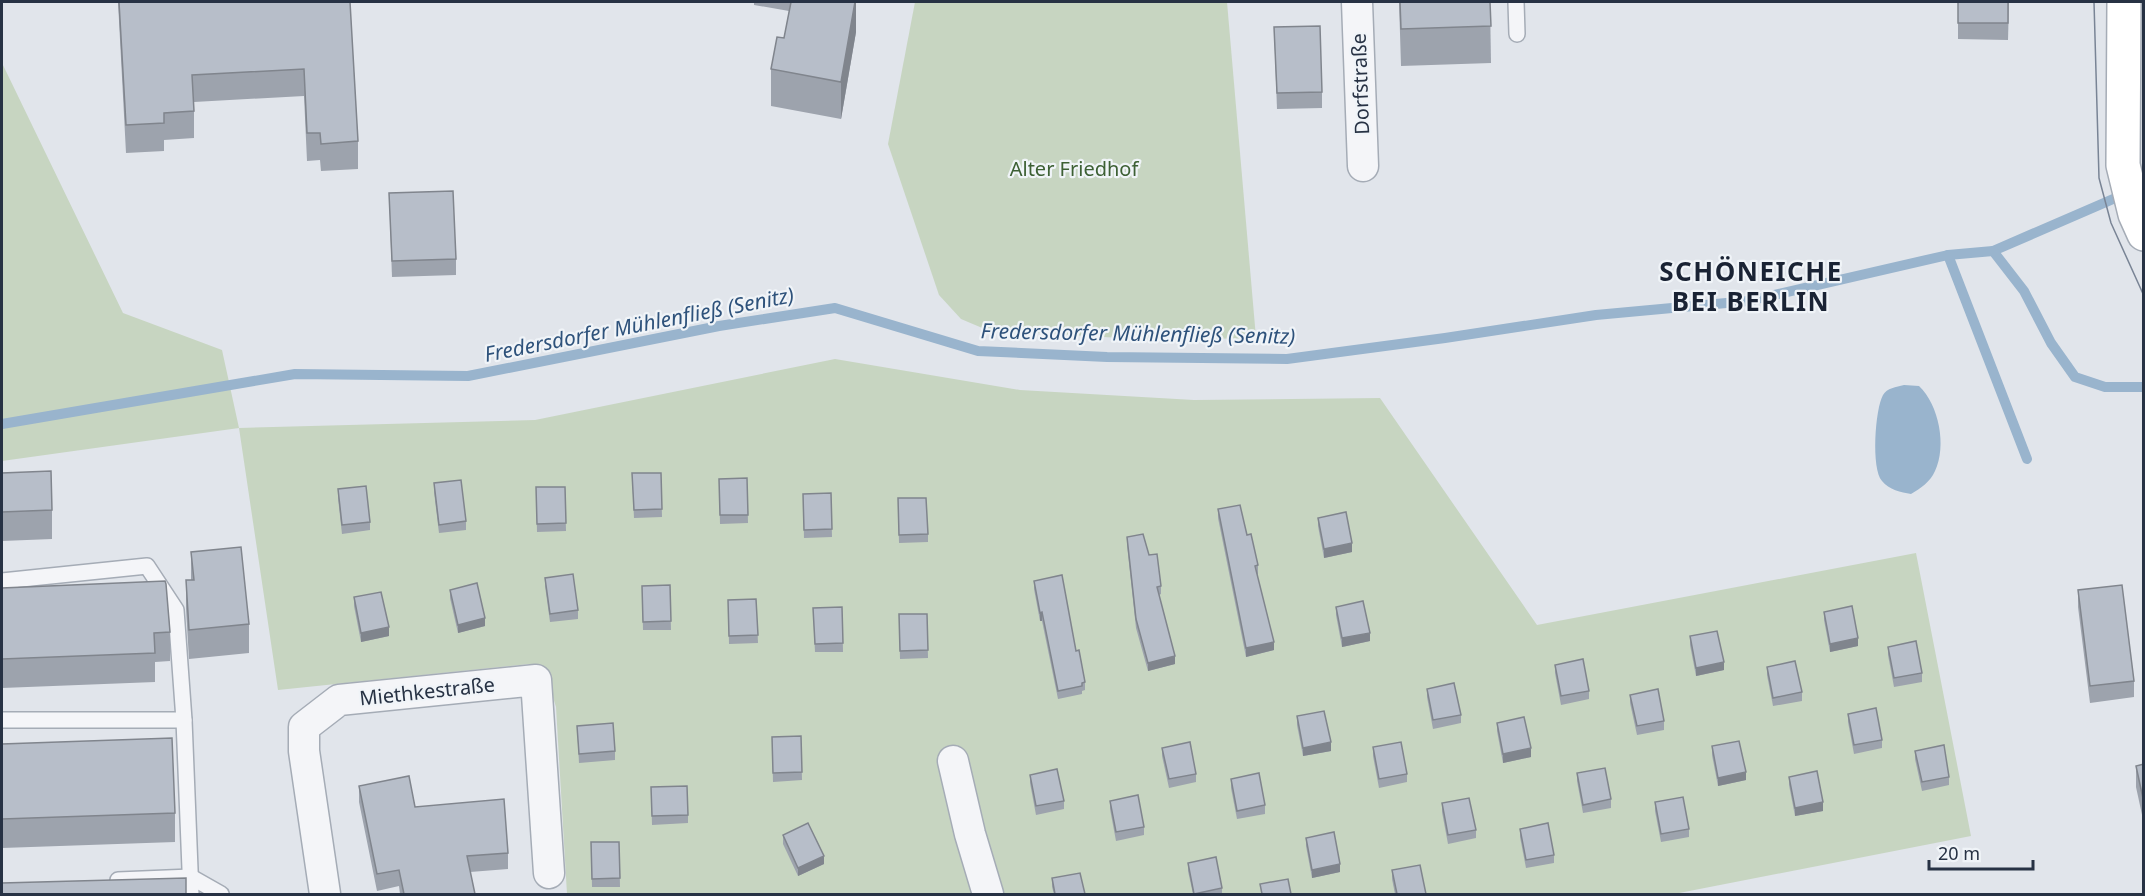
<svg xmlns="http://www.w3.org/2000/svg" width="2145" height="896" viewBox="0 0 2145 896" font-family="'Noto Sans',sans-serif">
  <style>
    .green { fill: #c7d5c1 }
    .water { fill: #99b4cd }
    .lines { fill: none; stroke-linecap: round; stroke-linejoin: round }
    .stream { stroke: #99b4cd; stroke-width: 10 }
    .lane-casing { stroke: #a5acb6; stroke-width: 18 }
    .street-casing { stroke: #a5acb6; stroke-width: 33 }
    .secondary-casing { stroke: #a5acb6; stroke-width: 36 }
    .lane { stroke: #f4f5f8; stroke-width: 15 }
    .street { stroke: #f4f5f8; stroke-width: 30 }
    .secondary { stroke: #fff; stroke-width: 33 }
    .tram { stroke: #798495; stroke-width: 1.5 }
    .wall { fill: #9da3ad }
    .shaded-wall { fill: #80858d }
    .building { fill: #b7bec9; stroke: #80858d; stroke-width: 1.5 }
    .labels { text-anchor: middle; dominant-baseline: central; stroke-width: 4.5; stroke-linejoin: round; paint-order: stroke }
    .street-label { font-size: 20px; fill: #273244; stroke: #f0f4f8 }
    .park-label { font-size: 20px; fill: #3d6034; stroke: #f0f4f8 }
    .water-label { font-size: 21px; font-style: italic; fill: #2e527b; stroke: #f0f4f8 }
    .district-label { font-size: 26px; font-weight: bold; letter-spacing: 1.5px; fill: #1a2334; stroke: #f0f4f8 }
  </style>
  <rect width="100%" height="100%" fill="#e1e5eb"/>
  <g class="green">
    <path d="M915,2H1227L1256,338L1154,340L987,330L961,319L939,295L888,144Z"/>
    <path d="M2,63L123,313L222,350L239,428L535,420L835,359L1020,390L1194,400L1380,398L1537,625L1916,553L1971,836L1674,894H567L556,707L547,678L529,664L278,690L239,428L2,461Z"/>
  </g>
  <path class="water" d="M1904,385L1919,386C1939,405 1947,446 1935,471C1930,482 1921,488 1911,494C1901,492 1889,490 1882,481C1871,469 1875,409 1883,395C1887,388 1896,387 1904,385Z"/>
  <g class="lines">
    <g class="stream">
      <path d="M1993,251L2127,193"/>
      <path d="M1948,255L2027,459"/>
      <path d="M2,424L295,374L468,376L719,326L835,308L978,351L1107,357L1287,359L1445,338L1596,315L1748,301L1948,255L1993,251L2024,291L2051,343L2075,377L2105,387H2144"/>
    </g>
    <defs>
      <g id="lane">
        <path d="M1516,2L1517,34"/>
        <path d="M2,581L147,566L176,610L184,720L191,894"/>
        <path d="M2,720H184"/>
        <path d="M118,880L191,877L221,894"/>
      </g>
      <g id="street">
        <path d="M1357,2L1363,166"/>
        <path d="M953,761L970,834L988,894"/>
        <path d="M325,894L304,751V727L339,700L536,680L549,873"/>
      </g>
      <path id="secondary" d="M2124,2L2123,165L2135,214L2144,234"/>
    </defs>
    <use href="#lane" class="lane-casing"/>
    <use href="#street" class="street-casing"/>
    <use href="#secondary" class="secondary-casing"/>
    <use href="#lane" class="lane"/>
    <use href="#street" class="street"/>
    <use href="#secondary" class="secondary"/>
    <path class="tram" d="M2094,2L2099,178L2111,223L2144,296"/>
  </g>
  <g class="wall">
    <path d="M118,2H350L358,141V169L321,171L320,160L307,161L304,96L194,102V138L164,140V151L126,153Z"/>
    <path d="M754,2H856V32L841,119L771,106V69L784,38L789,11L754,5Z"/>
    <path d="M1399,2H1490L1491,63L1401,66Z"/>
    <path d="M1958,2H2009L2008,40L1958,39Z"/>
    <path d="M1274,27L1322,92V108L1277,109Z"/>
    <path d="M389,193L456,259V275L392,277Z"/>
    <path d="M2,473L52,510V539L2,541Z"/>
    <path d="M632,473H661L662,517L634,518Z"/>
    <path d="M747,478L748,523L720,524L719,479Z"/>
    <path d="M434,483L466,521V530L439,533L434,492Z"/>
    <path d="M536,487H565L566,531L537,532Z"/>
    <path d="M338,489L370,522V530L342,534L338,498Z"/>
    <path d="M831,493L832,537L804,538L803,494Z"/>
    <path d="M898,498L928,534V542L899,543Z"/>
    <path d="M1218,509L1247,535L1258,565V574H1257L1274,650L1246,657L1218,518Z"/>
    <path d="M1318,518L1352,552L1324,558L1318,526Z"/>
    <path d="M1127,537L1149,555L1161,586V594L1159,595L1175,664L1148,671L1136,628L1127,545Z"/>
    <path d="M191,552L249,624V653L189,659L186,609V580H191Z"/>
    <path d="M545,578L578,610V619L550,622L545,586Z"/>
    <path d="M1034,581L1076,651L1085,682V690L1082,691V694L1058,699L1042,621H1040L1034,589Z"/>
    <path d="M670,585L671,630H643L642,586Z"/>
    <path d="M2,588L170,632V661L155,662V682L2,688Z"/>
    <path d="M450,590L485,626L458,633L450,598Z"/>
    <path d="M2078,590L2134,681V697L2090,703L2078,607Z"/>
    <path d="M354,597L389,636L361,642L354,606Z"/>
    <path d="M756,599L758,643L729,644L728,600Z"/>
    <path d="M842,607L843,652H815L813,608Z"/>
    <path d="M1336,607L1370,641L1342,647L1336,615Z"/>
    <path d="M1824,612L1858,646L1830,652L1824,620Z"/>
    <path d="M899,614H927L928,658L900,659Z"/>
    <path d="M1690,636L1724,670L1696,676L1690,645Z"/>
    <path d="M1888,647L1922,673V682L1894,687L1888,655Z"/>
    <path d="M1555,665L1589,691V699L1561,705L1555,673Z"/>
    <path d="M1767,667L1802,692V701L1773,706L1767,675Z"/>
    <path d="M1427,689L1461,715V723L1433,729L1427,697Z"/>
    <path d="M1630,695L1664,721V730L1637,735L1630,703Z"/>
    <path d="M1848,714L1882,740V748L1854,754L1848,722Z"/>
    <path d="M1297,716L1331,751L1303,756L1297,725Z"/>
    <path d="M1497,723L1531,757L1503,763L1497,731Z"/>
    <path d="M577,726L615,751V760L579,763Z"/>
    <path d="M801,736L802,780L773,782L772,737Z"/>
    <path d="M2,744L175,813V842L2,848Z"/>
    <path d="M1712,746L1746,780L1718,786L1712,755Z"/>
    <path d="M1373,747L1407,774V782L1379,788L1373,756Z"/>
    <path d="M1162,748L1196,774V782L1169,788L1162,756Z"/>
    <path d="M1915,751L1949,777V785L1922,791L1915,759Z"/>
    <path d="M2144,764V824L2136,787V766Z"/>
    <path d="M1577,773L1611,799V808L1583,813L1577,781Z"/>
    <path d="M1030,775L1064,801V809L1036,815L1030,783Z"/>
    <path d="M1789,777L1823,811L1795,816L1789,785Z"/>
    <path d="M1231,779L1265,805V814L1237,819L1231,788Z"/>
    <path d="M359,786L415,807L508,853V869L470,872L475,894H400L399,886L377,891L359,802Z"/>
    <path d="M651,787L688,815V823L652,825Z"/>
    <path d="M1110,801L1144,827V835L1116,841L1110,809Z"/>
    <path d="M1655,802L1689,829V837L1661,842L1655,811Z"/>
    <path d="M1442,803L1476,830V838L1448,844L1442,812Z"/>
    <path d="M1520,829L1554,855V863L1526,868L1520,837Z"/>
    <path d="M783,835L824,864L798,876L783,844Z"/>
    <path d="M1306,838L1340,872L1312,878L1306,846Z"/>
    <path d="M591,842H619L620,887H592Z"/>
    <path d="M1188,863L1222,888V894H1193L1188,871Z"/>
    <path d="M1392,870L1426,894H1395L1392,879Z"/>
    <path d="M1052,878L1085,894H1054L1052,887Z"/>
  </g>
  <g class="shaded-wall">
    <path d="M855,2H856V32L841,119V82Z"/>
    <path d="M1352,543V552L1324,558V549Z"/>
    <path d="M1042,612V621H1040V613Z"/>
    <path d="M485,618V626L458,633V625Z"/>
    <path d="M389,627V636L361,642V633Z"/>
    <path d="M1370,633V641L1342,647V638Z"/>
    <path d="M1858,638V646L1830,652V644Z"/>
    <path d="M1274,642V650L1246,657V648Z"/>
    <path d="M1175,656V664L1148,671V663Z"/>
    <path d="M1724,662V670L1696,676V668Z"/>
    <path d="M1331,742V751L1303,756V748Z"/>
    <path d="M1531,748V757L1503,763V754Z"/>
    <path d="M1746,772V780L1718,786V778Z"/>
    <path d="M1823,802V811L1795,816V808Z"/>
    <path d="M824,856V864L798,876V868Z"/>
    <path d="M1340,864V872L1312,878V870Z"/>
  </g>
  <g class="building">
    <path d="M119,2H350L358,141L321,144L320,133H307L304,69L192,75L194,111L164,113V123L126,125Z"/>
    <path d="M791,2H855L841,82L771,69L777,37L784,38Z"/>
    <path d="M1400,2H1490L1491,26L1401,29Z"/>
    <rect x="1958" y="2" width="50" height="21"/>
    <path d="M1320,26L1322,92L1277,93L1274,27Z"/>
    <path d="M453,191L456,259L392,261L389,193Z"/>
    <path d="M51,471L52,510L2,512V473Z"/>
    <path d="M632,473H661L662,509L634,510Z"/>
    <path d="M747,478L748,515H720L719,479Z"/>
    <path d="M461,480L466,521L439,525L434,483Z"/>
    <path d="M366,486L370,522L342,525L338,489Z"/>
    <path d="M536,487H565L566,523L537,524Z"/>
    <path d="M831,493L832,529L804,530L803,494Z"/>
    <path d="M898,498H926L928,534L899,535Z"/>
    <path d="M1240,505L1247,535L1251,534L1258,565L1255,566L1274,642L1246,648L1218,509Z"/>
    <path d="M1346,512L1352,543L1324,549L1318,518Z"/>
    <path d="M1143,534L1149,555L1157,554L1161,586L1157,587L1175,656L1148,663L1136,619L1127,537Z"/>
    <path d="M241,547L249,624L189,630L186,580H194L191,552Z"/>
    <path d="M573,574L578,610L550,614L545,578Z"/>
    <path d="M1062,575L1076,651L1079,650L1085,682L1082,683V686L1058,691L1042,612L1040,613L1034,581Z"/>
    <path d="M165,581L166,584L170,632L154,633L155,653L2,659V588Z"/>
    <path d="M477,583L485,618L458,625L450,590Z"/>
    <path d="M670,585L671,621L643,622L642,586Z"/>
    <path d="M2122,585L2134,681L2090,686L2078,590Z"/>
    <path d="M381,592L389,627L361,633L354,597Z"/>
    <path d="M756,599L758,635L729,636L728,600Z"/>
    <path d="M1363,601L1370,633L1342,638L1336,607Z"/>
    <path d="M1852,606L1858,638L1830,644L1824,612Z"/>
    <path d="M842,607L843,643L815,644L813,608Z"/>
    <path d="M899,614H927L928,650L900,651Z"/>
    <path d="M1717,631L1724,662L1696,668L1690,636Z"/>
    <path d="M1916,641L1922,673L1894,678L1888,647Z"/>
    <path d="M1583,659L1589,691L1561,696L1555,665Z"/>
    <path d="M1795,661L1802,692L1773,698L1767,667Z"/>
    <path d="M1454,683L1461,715L1433,720L1427,689Z"/>
    <path d="M1658,689L1664,721L1637,726L1630,695Z"/>
    <path d="M1876,708L1882,740L1854,745L1848,714Z"/>
    <path d="M1324,711L1331,742L1303,748L1297,716Z"/>
    <path d="M1524,717L1531,748L1503,754L1497,723Z"/>
    <path d="M613,723L615,751L579,754L577,726Z"/>
    <path d="M801,736L802,772L773,773L772,737Z"/>
    <path d="M172,738L175,813L2,819V744Z"/>
    <path d="M1739,741L1746,772L1718,778L1712,746Z"/>
    <path d="M1190,742L1196,774L1169,779L1162,748Z"/>
    <path d="M1401,742L1407,774L1379,779L1373,747Z"/>
    <path d="M1944,745L1949,777L1922,782L1915,751Z"/>
    <path d="M2144,764V803L2136,766Z"/>
    <path d="M1605,768L1611,799L1583,805L1577,773Z"/>
    <path d="M1057,769L1064,801L1036,806L1030,775Z"/>
    <path d="M1817,771L1823,802L1795,808L1789,777Z"/>
    <path d="M1259,773L1265,805L1237,811L1231,779Z"/>
    <path d="M409,776L415,807L504,799L508,853L467,856L475,894H404L399,870L377,874L359,786Z"/>
    <path d="M687,786L688,815L652,816L651,787Z"/>
    <path d="M1138,795L1144,827L1116,832L1110,801Z"/>
    <path d="M1683,797L1689,829L1661,834L1655,802Z"/>
    <path d="M1469,798L1476,830L1448,835L1442,803Z"/>
    <path d="M808,823L824,856L798,868L783,835Z"/>
    <path d="M1548,823L1554,855L1526,860L1520,829Z"/>
    <path d="M1334,832L1340,864L1312,870L1306,838Z"/>
    <path d="M591,842H619L620,878L592,879Z"/>
    <path d="M1216,857L1222,888L1194,894L1188,863Z"/>
    <path d="M1420,865L1426,894H1397L1392,870Z"/>
    <path d="M1080,873L1085,894H1055L1052,878Z"/>
    <path d="M186,878V894H2V883Z"/>
    <path d="M1288,879L1291,894H1262L1260,884Z"/>
  </g>
  <g class="labels">
    <g class="street-label">
      <text transform="translate(1360 84) rotate(-92)">Dorfstraße</text>
      <text transform="translate(427 691) rotate(-6)">Miethkestraße</text>
    </g>
    <g class="park-label">
      <text x="1074" y="168">Alter Friedhof</text>
    </g>
    <g class="water-label">
      <text transform="translate(639 324) rotate(-11)">Fredersdorfer Mühlenfließ (Senitz)</text>
      <text transform="translate(1138 333) rotate(1)">Fredersdorfer Mühlenfließ (Senitz)</text>
    </g>
    <g class="district-label">
      <text x="1751" y="271">SCHÖNEICHE<tspan x="1751" dy="30">BEI BERLIN</tspan></text>
    </g>
  </g>
  <rect width="2145" height="896" fill="none" stroke="#273244" stroke-width="6"/>
  <path d="M1929 860v9h104v-9" fill="none" stroke="#273244" stroke-width="3"/>
  <text x="1938" y="860" font-size="18" fill="#273244" stroke="#f0f4f8" stroke-width="4.5" paint-order="stroke">20 m</text>
</svg>
